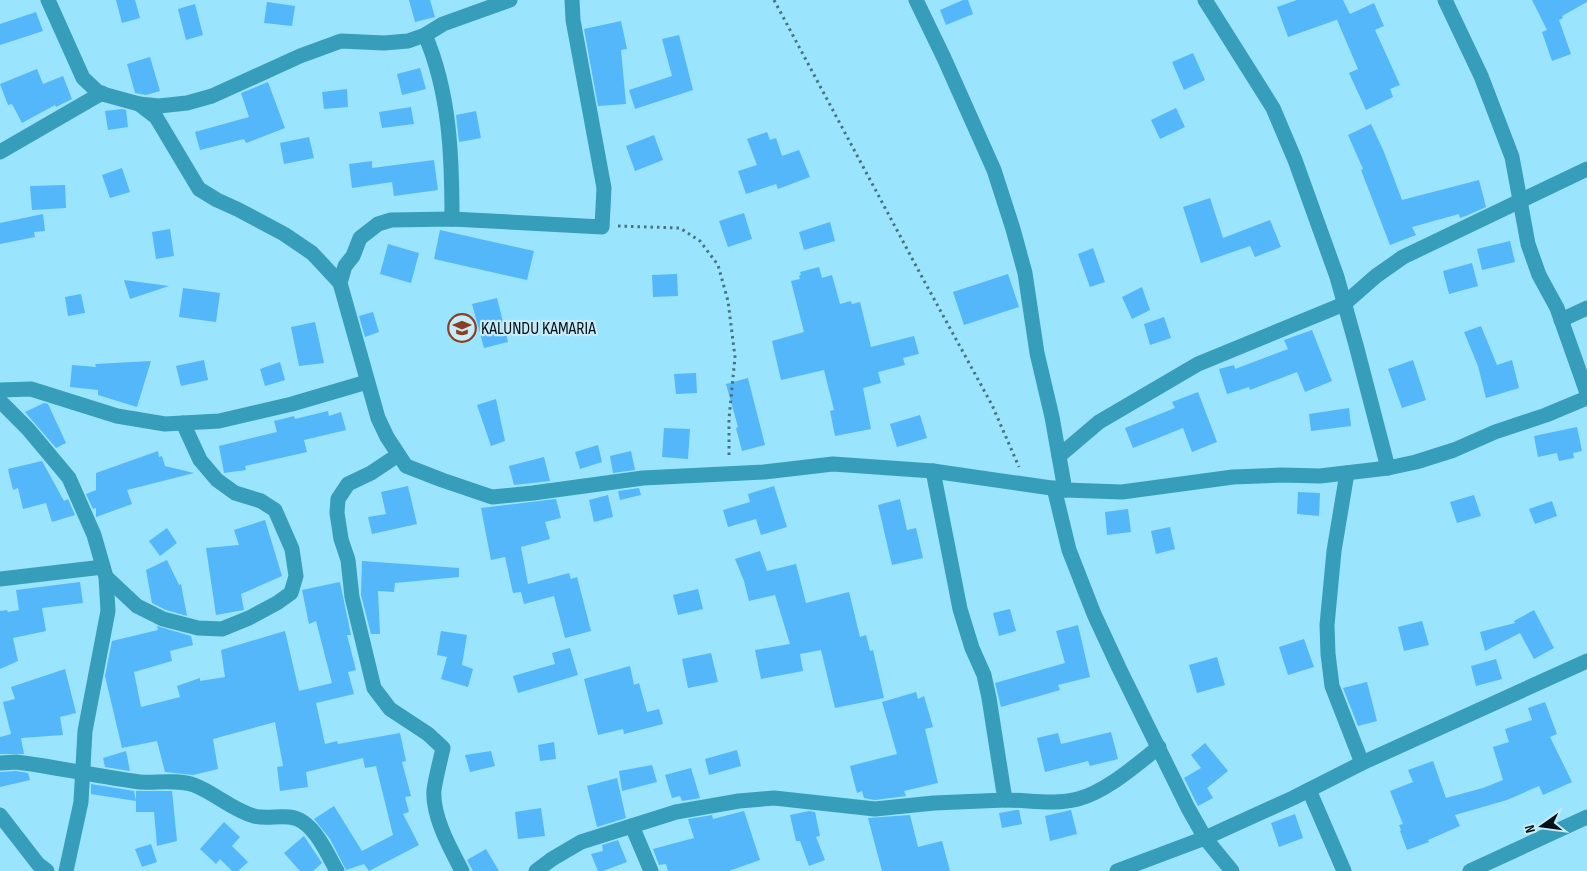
<svg xmlns="http://www.w3.org/2000/svg" width="1587" height="871" viewBox="0 0 1587 871" font-family="'Sofia Sans Condensed',sans-serif">
  <style>
    .building { fill: #53b7f9 }
    .lines { fill: none; stroke-linecap: round; stroke-linejoin: round }
    .path { stroke: #477281; stroke-width: 3; stroke-dasharray: 2.5 4; stroke-linecap: butt }
    .street { stroke: #369dbb; stroke-width: 15 }
    .labels { text-anchor: middle; dominant-baseline: central; stroke-width: 4.5; stroke-linejoin: round; paint-order: stroke }
    .poi-label { font-size: 18px; fill: #001118; stroke: #c8ebf8; text-anchor: start }
  </style>
  <rect width="100%" height="100%" fill="#9ae4fd"/>
  <g class="building">
    <path d="M116,0H135L140,18L122,23Z"/>
    <path d="M409,0H430L435,17L415,22Z"/>
    <path d="M963,0H968L973,14L946,25L940,10Z"/>
    <path d="M1297,0H1343L1350,14L1374,3L1384,26L1375,30L1400,85L1390,89L1393,97L1366,110L1349,73L1358,69L1337,20L1339,19L1288,37L1277,7Z"/>
    <path d="M1532,0H1587V2L1562,16L1563,18L1559,20L1571,54L1552,61L1542,32L1547,30Z"/>
    <path d="M267,2L295,6L292,26L264,23Z"/>
    <path d="M195,4L203,35L186,40L178,9Z"/>
    <path d="M36,12L43,31L0,45V24Z"/>
    <path d="M621,21L627,49L621,50L626,104L598,106L584,29Z"/>
    <path d="M679,35L693,90L635,109L629,90L672,76L662,39Z"/>
    <path d="M1193,53L1205,80L1184,90L1172,62Z"/>
    <path d="M150,57L160,91L146,95L135,93L127,64Z"/>
    <path d="M420,68L426,89L402,95L397,74Z"/>
    <path d="M37,69L43,84L63,76L72,99L56,107L55,105L22,123L12,104L8,105L0,84Z"/>
    <path d="M268,82L285,128L246,143L244,139L200,150L195,132L249,117L241,93Z"/>
    <path d="M347,89L348,107L324,109L322,92Z"/>
    <path d="M411,107L414,124L382,128L379,112Z"/>
    <path d="M1176,108L1185,127L1160,139L1151,120Z"/>
    <path d="M122,109L126,110L128,127L108,130L105,111Z"/>
    <path d="M476,111L481,138L459,142L456,115Z"/>
    <path d="M1371,124L1384,152L1402,200L1479,180L1486,207L1468,215L1460,218L1459,214L1412,227L1416,235L1390,245L1361,170L1363,169L1348,135Z"/>
    <path d="M767,132L770,140L776,138L782,156L799,150L810,177L778,189L776,184L746,194L738,171L757,165L747,139Z"/>
    <path d="M654,135L663,160L635,171L626,146Z"/>
    <path d="M309,137L314,158L284,164L280,143Z"/>
    <path d="M434,160L438,190L394,196L392,182L352,188L349,164L372,161V168Z"/>
    <path d="M122,168L130,192L110,198L102,175Z"/>
    <path d="M65,185L66,208L32,210L30,186Z"/>
    <path d="M1210,198L1223,238L1270,220L1281,247L1255,257L1250,246L1201,263L1183,207Z"/>
    <path d="M744,213L752,239L728,247L719,221Z"/>
    <path d="M43,214L45,231L34,232L35,237L0,244V223Z"/>
    <path d="M830,222L835,241L804,250L799,232Z"/>
    <path d="M170,229L174,256L156,259L152,232Z"/>
    <path d="M440,230L534,251L527,280L434,259Z"/>
    <path d="M1510,241L1515,262L1482,270L1477,249Z"/>
    <path d="M388,244L419,253L411,283L380,274Z"/>
    <path d="M1093,248L1105,282L1090,287L1078,254Z"/>
    <path d="M1472,263L1478,286L1449,294L1443,271Z"/>
    <path d="M819,267L822,278L832,275L840,304L851,301L852,304L860,302L871,347L914,336L919,354L903,358L905,365L878,372L881,383L863,388L871,429L835,436L830,411L834,410L824,370L781,380L772,341L804,332L791,281L800,279L799,276L801,275L800,272Z"/>
    <path d="M677,274L678,296L653,297L652,275Z"/>
    <path d="M1008,274L1019,307L964,325L953,292Z"/>
    <path d="M124,280L169,286L130,299Z"/>
    <path d="M1142,287L1150,310L1132,319L1122,297Z"/>
    <path d="M183,288L220,293L216,322L179,317Z"/>
    <path d="M81,294L85,313L68,316L65,297Z"/>
    <path d="M497,298L508,342L484,348L472,304Z"/>
    <path d="M373,312L379,332L365,337L359,316Z"/>
    <path d="M1164,317L1171,338L1150,345L1144,324Z"/>
    <path d="M315,322L324,363L299,366L291,327Z"/>
    <path d="M1481,326L1497,365L1512,360L1519,388L1486,398L1478,366L1464,332Z"/>
    <path d="M1312,330L1332,381L1305,392L1297,372L1250,390L1249,387L1227,394L1219,369L1234,365L1235,369L1288,349L1284,340Z"/>
    <path d="M204,360L208,380L181,386L176,366Z"/>
    <path d="M1413,360L1426,400L1402,408L1388,369Z"/>
    <path d="M151,361L137,407L98,395V390L70,387L72,365L96,367L95,364Z"/>
    <path d="M280,362L285,380L265,386L260,369Z"/>
    <path d="M696,373L697,393L676,394L674,374Z"/>
    <path d="M748,378L765,445L742,451L736,428L738,427L726,384Z"/>
    <path d="M1198,392L1217,442L1192,452L1183,428L1133,448L1125,428L1175,408L1172,402Z"/>
    <path d="M496,399L505,441L491,446L477,405Z"/>
    <path d="M44,403L48,404L66,443L56,448L25,412Z"/>
    <path d="M1349,408L1351,426L1311,431L1309,414Z"/>
    <path d="M328,411L329,416L341,412L346,430L304,440L307,452L245,466L246,470L224,473L219,446L277,432L274,421L294,416L295,419Z"/>
    <path d="M920,415L927,438L897,447L890,424Z"/>
    <path d="M1577,427L1582,451L1573,453L1574,458L1559,461L1557,453L1538,457L1534,436Z"/>
    <path d="M664,428L690,429L688,459L662,457Z"/>
    <path d="M598,445L602,462L580,469L575,452Z"/>
    <path d="M158,451L159,457L162,456L165,466L194,473L127,490L132,504L96,517V508L93,509L86,494L96,490V473Z"/>
    <path d="M631,451L635,470L613,473L610,456Z"/>
    <path d="M544,457L550,481L514,485L509,466Z"/>
    <path d="M42,461L64,501L68,499L75,515L52,522L46,503L23,509L18,488L13,490L8,469Z"/>
    <path d="M408,486L417,524L372,534L368,517L386,514L381,492Z"/>
    <path d="M774,486L787,527L761,535L756,519L728,527L723,510L750,502L748,494Z"/>
    <path d="M639,488L641,495L620,500L618,491Z"/>
    <path d="M1298,492L1320,493L1319,516L1297,514Z"/>
    <path d="M608,495L613,517L594,522L589,500Z"/>
    <path d="M1474,495L1481,516L1457,523L1450,502Z"/>
    <path d="M556,499L561,518L545,522L550,539L521,547L528,584L569,573L571,579L577,577L591,631L565,638L554,596L524,604L521,592L513,593L505,557L491,560L481,508Z"/>
    <path d="M900,499L907,530L916,528L923,558L892,565L878,505Z"/>
    <path d="M1552,501L1557,516L1535,524L1529,509Z"/>
    <path d="M1128,509L1131,532L1107,535L1105,512Z"/>
    <path d="M265,520L282,576L241,594L244,610L216,615L206,548L239,545L234,530Z"/>
    <path d="M1170,527L1175,549L1156,554L1151,531Z"/>
    <path d="M167,528L177,543L160,556L149,541Z"/>
    <path d="M760,551L767,571L796,564L806,603L849,592L860,637L866,635L870,651L873,650L884,698L835,708L821,650L800,654L803,671L761,679L755,650L790,644L775,595L749,601L744,581L735,559Z"/>
    <path d="M167,560L179,585L181,584L187,616L166,610L152,603L146,570Z"/>
    <path d="M362,561L459,568V577L395,583L394,592L378,591L380,634H371L361,595Z"/>
    <path d="M80,582L83,603L42,608L46,631L13,638L18,661L0,669V611L7,610L8,612L19,610L16,590Z"/>
    <path d="M340,582L351,635H347L356,670L348,672L354,694L316,703L325,744L337,741L338,744L400,733L406,761L402,762L411,796L405,797L409,812L403,814L419,845L369,871L364,864L346,870L330,839L314,819L334,806L362,851L393,835L376,766L365,768L363,758L306,772L308,787L280,791L277,767L283,766L275,722L213,739L218,769L193,775L165,772L157,741L122,748L105,676L112,641L158,630L157,626L191,636L193,645L170,651L172,661L134,672L141,707L180,697L177,686L200,678V681L225,677L221,650L285,631L299,691L332,683L316,621L309,624L302,590Z"/>
    <path d="M698,589L703,609L678,615L673,595Z"/>
    <path d="M1010,609L1016,631L999,636L993,613Z"/>
    <path d="M1534,610L1554,648L1534,659L1520,633L1485,651L1480,632L1515,623L1514,621Z"/>
    <path d="M1422,621L1429,645L1404,651L1398,627Z"/>
    <path d="M1078,625L1090,677L1058,685L1060,690L1001,707L995,683L1065,663L1056,631Z"/>
    <path d="M441,631L467,635L462,665L473,669L468,687L441,679L447,657L437,655Z"/>
    <path d="M1304,639L1314,667L1288,675L1279,647Z"/>
    <path d="M570,648L578,675L518,693L513,676L555,664L552,653Z"/>
    <path d="M711,653L718,682L688,688L682,659Z"/>
    <path d="M1217,657L1225,685L1197,693L1189,665Z"/>
    <path d="M1496,659L1502,679L1476,686L1471,666Z"/>
    <path d="M630,666L634,685L639,683L647,712L659,709L663,724L624,734L623,729L598,735L584,679Z"/>
    <path d="M65,669L76,713L60,717L63,735L21,738L24,754H0V737L11,734L3,702L15,699L11,687Z"/>
    <path d="M1367,682L1377,721L1358,726L1343,688Z"/>
    <path d="M916,692L918,699L924,696L933,727L925,729L938,783L904,791L906,796L875,800L864,798L862,791L857,793L850,766L897,754L882,702Z"/>
    <path d="M1545,702L1557,734L1550,737L1572,782L1543,795L1539,786L1507,800L1455,815L1460,826L1428,840L1429,842L1407,850L1400,831L1401,830L1399,825L1403,824L1390,791L1413,782L1408,770L1433,761L1446,798L1483,788L1503,780L1493,747L1509,742L1505,729L1532,720L1528,708Z"/>
    <path d="M1111,732L1118,759L1090,766L1088,761L1045,772L1037,738L1058,733L1061,744Z"/>
    <path d="M554,742L556,759L540,761L538,745Z"/>
    <path d="M1205,743L1228,771L1207,788L1213,798L1198,806L1184,778L1201,768L1191,755Z"/>
    <path d="M737,750L741,766L709,775L705,759Z"/>
    <path d="M126,751L130,771L105,767L103,758Z"/>
    <path d="M491,751L495,766L470,772L465,755Z"/>
    <path d="M652,765L657,782L622,791L619,771Z"/>
    <path d="M691,768L700,798L682,801L680,796L672,798L665,775Z"/>
    <path d="M16,771L28,773L30,780L0,787V772Z"/>
    <path d="M617,778L626,818L597,827L587,786Z"/>
    <path d="M91,784L134,791L136,801L91,794Z"/>
    <path d="M136,791H172L177,841L157,846L154,812H136Z"/>
    <path d="M541,808L545,836L518,839L515,812Z"/>
    <path d="M1016,810H1019L1022,824L1002,828L999,813Z"/>
    <path d="M1071,810L1077,834L1050,841L1045,816Z"/>
    <path d="M744,811L760,860L729,871H668L666,864L659,865L653,849L694,838L688,819L712,815L713,819Z"/>
    <path d="M809,811L815,812L820,836L816,837L825,860L809,866L800,841H796L790,815Z"/>
    <path d="M1295,814L1303,838L1279,847L1271,823Z"/>
    <path d="M910,815L918,847L942,841L950,871H882L868,818Z"/>
    <path d="M224,822L240,837L232,846L248,862L238,871H232L220,859L216,864L200,849Z"/>
    <path d="M304,836L322,863L313,871H300L284,853Z"/>
    <path d="M618,840L627,862L603,871H598L591,854L603,851L602,845Z"/>
    <path d="M151,844L157,862L142,867L135,849Z"/>
    <path d="M486,849L499,871H473L467,860Z"/>
  </g>
  <g class="lines">
    <g class="path">
      <path d="M774,0L922,277L992,405L1019,467"/>
      <path d="M618,226L680,228L700,241L718,265L728,301L735,357L729,419V458"/>
    </g>
    <g class="street">
      <path d="M48,0L83,78L99,93L139,104L156,117L199,189L217,200L237,209L284,234L312,253L340,283L378,418L387,437L406,466L442,480L492,497L533,493L643,478L764,472L833,464L933,471L1065,490L1122,492L1233,477L1282,475L1320,476L1388,468L1416,462L1454,450L1495,432L1546,415L1587,398"/>
      <path d="M916,0L944,58L994,170L1013,229L1025,273L1037,353L1052,417L1065,490"/>
      <path d="M1205,0L1273,108L1295,160L1337,277L1356,345L1388,468"/>
      <path d="M1445,0L1481,76L1512,157L1528,244L1539,275L1557,308L1587,393"/>
      <path d="M425,35C450,93 452,157 452,219"/>
      <path d="M139,104L159,106L187,103L212,96L300,56L341,41L384,43L408,41L425,35L443,24L510,0"/>
      <path d="M0,152L102,93"/>
      <path d="M340,283L345,266L353,256L360,238L378,224L391,220L452,219L602,227L604,188L573,20L572,0"/>
      <path d="M1561,320L1587,308"/>
      <path d="M0,390L31,389L117,416L165,424L219,421L292,404L367,382"/>
      <path d="M0,401L28,429L69,478L94,535L106,577L108,611L85,731L81,802L66,871"/>
      <path d="M398,455L371,473L348,484L338,499L337,513L341,539L348,560L352,597L374,688L390,709L428,734L443,748C440,762 436,776 434,790C432,816 450,848 462,871"/>
      <path d="M1059,456L1099,422L1198,364L1344,304L1376,276L1403,257L1587,169"/>
      <path d="M1347,473L1334,551L1327,625L1328,654L1332,686L1362,763"/>
      <path d="M1054,488L1069,550L1094,614L1119,668L1188,808L1205,838L1232,871"/>
      <path d="M106,577L137,606L163,619L198,628L222,629L249,618L277,603L291,593L296,576L292,549L275,510L261,501L235,493L217,480L200,460L183,423"/>
      <path d="M0,579L103,567"/>
      <path d="M0,763L16,762C58,767 99,777 140,782C157,783 177,779 194,785C215,793 232,810 254,816C270,820 289,812 303,822C318,832 328,855 337,871"/>
      <path d="M1309,790L1344,871"/>
      <path d="M1005,800C1029,800 1055,805 1078,799C1106,792 1136,765 1159,747"/>
      <path d="M0,815L38,864L47,871"/>
      <path d="M632,826L651,871"/>
      <path d="M536,871L552,859L581,842L676,812L739,801L774,798L875,809L934,803L1005,800L989,698L984,675L972,648L960,609L933,471"/>
      <path d="M1117,871L1205,838L1293,798L1362,763L1587,661"/>
      <path d="M1470,871L1587,817"/>
    </g>
  </g>
  <defs>
    <symbol id="school-ring" viewBox="-11 -11 22 22"><circle r="9.5" fill="#c8ebf8" stroke="#883f23" stroke-width="1.5"/><path d="M0-5L7-2L0 1L-7-2ZM-4 1L0 2.5L4 1V4Q0 6-4 4Z" fill="#883f23"/></symbol>
  </defs>
  <g fill-rule="evenodd">
    <use href="#school-ring" x="446" y="312" width="32" height="32"/>
  </g>
  <g class="labels">
    <g class="poi-label">
      <text x="481" y="328">KALUNDU KAMARIA</text>
    </g>
  </g>
  <g transform="translate(1542 826) rotate(256)" stroke="#c8ebf8" stroke-width="4" paint-order="stroke">
  <path d="M0-4L9 19L0 12L-9 19Z" fill="#001118"/>
  <text y="-8" font-size="14" font-weight="bold" text-anchor="middle" fill="#001118">N</text>
  </g>
</svg>
